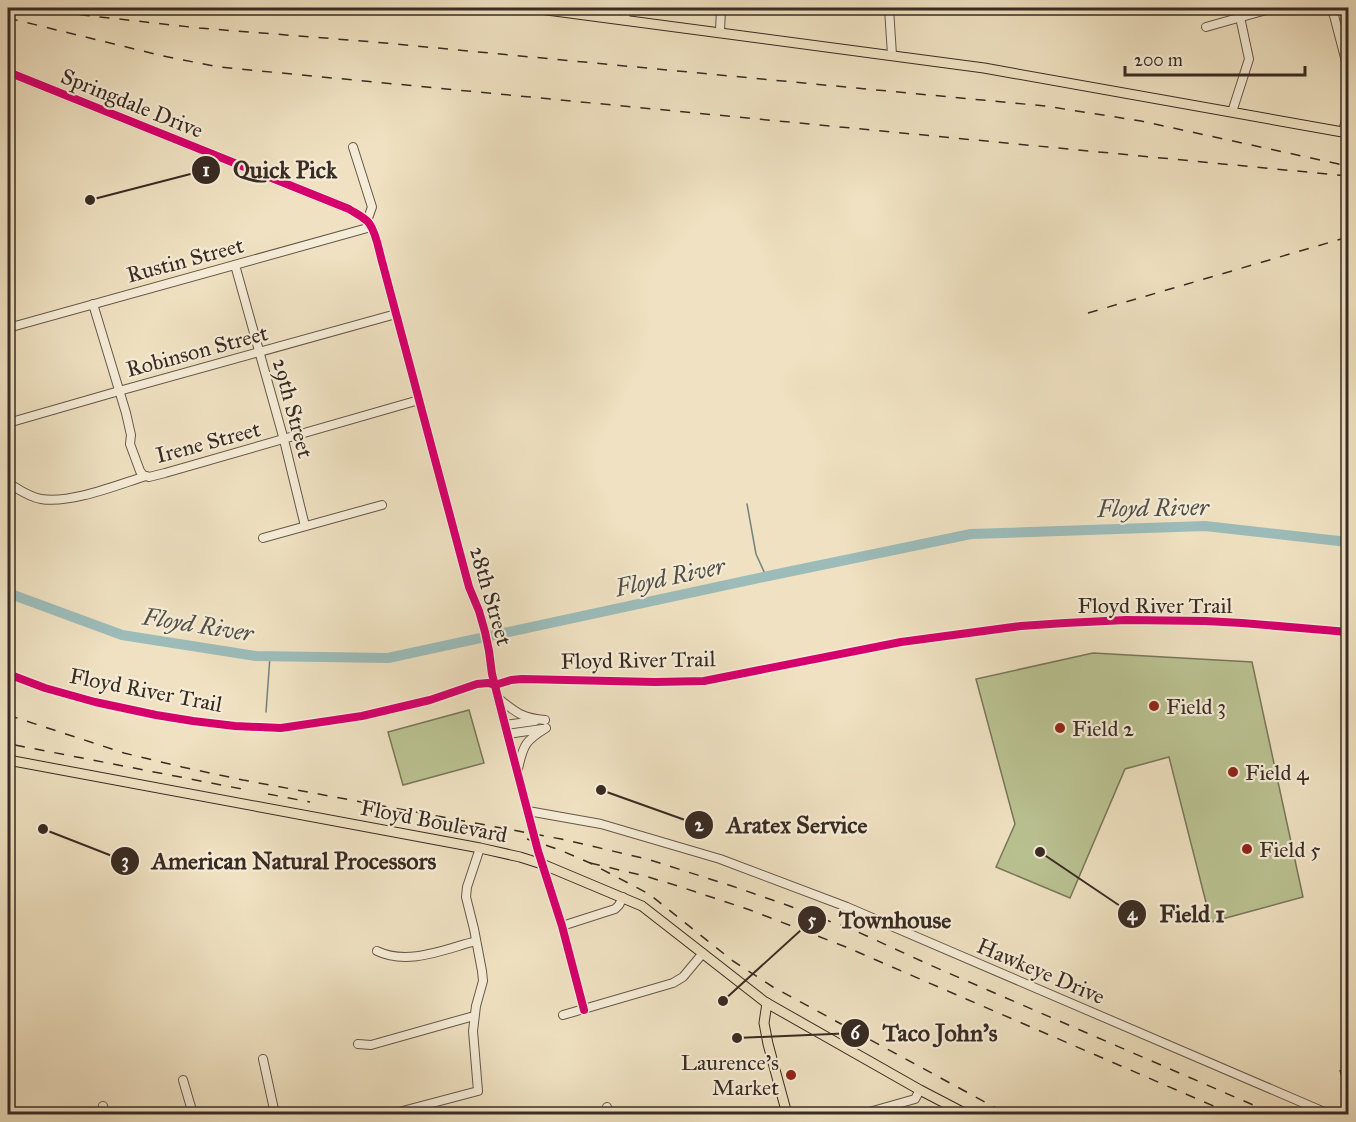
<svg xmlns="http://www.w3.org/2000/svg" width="1356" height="1122" viewBox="0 0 1356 1122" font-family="'IM FELL Great Primer',serif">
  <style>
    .green { fill: #bac292; stroke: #79765a; stroke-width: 1.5 }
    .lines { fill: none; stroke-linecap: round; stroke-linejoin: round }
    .stream { stroke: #74827e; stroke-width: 1.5 }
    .river { stroke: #9cbcba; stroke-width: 10 }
    .minor-casing { stroke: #66584a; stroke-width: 10 }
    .major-casing { stroke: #382b23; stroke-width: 11 }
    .minor { stroke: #f5ecd7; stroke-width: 8 }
    .major { stroke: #efe1c1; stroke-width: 9 }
    .rail { stroke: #382b23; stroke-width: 1.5; stroke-dasharray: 10 10; stroke-linecap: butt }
    .cycleway-casing { stroke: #f5ecd7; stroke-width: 11 }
    .cycleway { stroke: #d6006c; stroke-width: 8 }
    .poi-dot { fill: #8f2418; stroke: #f5ecd7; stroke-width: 2 }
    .labels { text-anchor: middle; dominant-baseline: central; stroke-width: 4.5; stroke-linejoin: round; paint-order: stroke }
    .street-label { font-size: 22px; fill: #382b23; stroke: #f5ecd7 }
    .poi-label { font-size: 22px; fill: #382b23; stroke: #f5ecd7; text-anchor: start }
    .water-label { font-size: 24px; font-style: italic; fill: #514f49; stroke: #f5ecd7 }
    .leader { fill: none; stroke: #382b23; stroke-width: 2 }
    .callout-dot { fill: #382b23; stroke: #f5ecd7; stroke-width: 2 }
    .mark-label { font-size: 18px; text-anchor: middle; font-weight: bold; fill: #fff }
    .callout-label { font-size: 24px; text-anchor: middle; font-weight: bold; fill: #382b23; stroke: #f5ecd7; stroke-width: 4.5; stroke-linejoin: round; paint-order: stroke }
  </style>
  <rect width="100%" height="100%" fill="#efe1c1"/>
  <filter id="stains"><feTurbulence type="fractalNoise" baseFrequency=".00333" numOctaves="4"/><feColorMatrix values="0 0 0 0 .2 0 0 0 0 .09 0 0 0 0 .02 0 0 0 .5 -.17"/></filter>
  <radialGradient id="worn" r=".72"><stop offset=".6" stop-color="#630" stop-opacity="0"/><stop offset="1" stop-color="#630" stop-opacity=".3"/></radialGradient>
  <g class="green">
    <path d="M1093,653L1252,662L1303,897L1211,922L1169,757L1125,769L1070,898L996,867L1015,824L976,679Z"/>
    <path d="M469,710L484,763L403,785L388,732Z"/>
  </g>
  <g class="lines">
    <g class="stream">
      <path d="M747,504L756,554L766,576"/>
      <path d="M266,712L270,656"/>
    </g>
    <path class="river" d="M8,593L122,635L256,656L388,658L773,575L971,534L1205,526L1348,542"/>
    <defs>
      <g id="minor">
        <path d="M889,8L892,55"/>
        <path d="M1332,8L1348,69"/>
        <path d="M625,19L626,8"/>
        <path d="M1206,27L1273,8"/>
        <path d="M720,32L721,8"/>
        <path d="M8,72L349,209C355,213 364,217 369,223C377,234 379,252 383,265L469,587L479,611L485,632L489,651L492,674L505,725L538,851L562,926L584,1010"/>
        <path d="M1232,112L1249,59L1240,17"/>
        <path d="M1343,132L1348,111"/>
        <path d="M353,147L372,207L367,221"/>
        <path d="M235,265L284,440L305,526"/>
        <path d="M93,304L126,413L131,435L130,444L140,471L143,475L146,476"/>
        <path d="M8,328L371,227"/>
        <path d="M8,423L119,391L396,314"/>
        <path d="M8,483C18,489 29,497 41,499C71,504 117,485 146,476L149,477L165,473L419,400"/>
        <path d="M263,538L382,505"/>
        <path d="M499,699C517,713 522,718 545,720"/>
        <path d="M505,725L535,721"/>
        <path d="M507,734L542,729"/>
        <path d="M518,769C523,745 526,740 546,728"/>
        <path d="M528,811L601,824L720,859L847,907L1329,1114"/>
        <path d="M562,926L615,909L619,905L623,897"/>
        <path d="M377,951C408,966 445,949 476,941"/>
        <path d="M563,1015L673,983L683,977L703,953"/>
        <path d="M358,1044L371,1045L474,1016"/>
        <path d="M263,1059L275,1114"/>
        <path d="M183,1080L193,1114"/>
        <path d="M103,1106L105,1114"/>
        <path d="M607,1107L609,1114"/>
        <path d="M391,1114L478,1091L473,1031L476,1006L483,981L482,971L474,929L466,897L467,887L480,848"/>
        <path d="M862,1114L915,1099L920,1090"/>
      </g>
      <g id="major">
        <path d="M532,8L984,68L1348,133"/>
        <path d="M8,760L480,848L520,857L542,864L642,906L765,1002L920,1090L966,1114"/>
        <path d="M767,1003L764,1023L768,1044L787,1114"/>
      </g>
    </defs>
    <use href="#minor" class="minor-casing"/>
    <use href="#major" class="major-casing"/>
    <use href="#minor" class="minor"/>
    <use href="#major" class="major"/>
    <g class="rail">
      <path d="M20,8L199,28L374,42L1045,106L1141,121L1348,166"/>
      <path d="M8,18L163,56L219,67L1348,176"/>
      <path d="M1088,313L1348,237"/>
      <path d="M8,715L124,753L182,767L243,780L561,839L647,859L732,886L784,904L858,932L930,965L1274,1114"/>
      <path d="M15,745L242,789"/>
      <path d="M268,794L310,802"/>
      <path d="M527,839L560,850L590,863L649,894L733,961L773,987L1007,1114"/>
      <path d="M590,863L645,876L678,886L750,910L846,947L1232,1114"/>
      <path d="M1340,1070L1348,1097"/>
    </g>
    <defs>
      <g id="cycleway">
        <path d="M8,72L349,209C355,213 364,217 369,223C377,234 379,252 383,265L469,587L479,611L485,632L489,651L492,674L505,725L538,851L562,926L584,1010"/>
        <path d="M8,674L45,688L95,702L156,715L193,721L235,726L281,728L362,716L430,700L477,684L488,683L495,685L511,680L522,679L655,682L704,681L901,642L1021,626L1065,623L1126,620L1205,621L1242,623L1348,632"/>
      </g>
    </defs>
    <use href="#cycleway" class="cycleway-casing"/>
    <use href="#cycleway" class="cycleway"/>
  </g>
  <g class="poi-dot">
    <circle cx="1154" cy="706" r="6"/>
    <circle cx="1060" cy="728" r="6"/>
    <circle cx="1233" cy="772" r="6"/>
    <circle cx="1247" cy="849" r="6"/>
    <circle cx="791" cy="1075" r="6"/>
  </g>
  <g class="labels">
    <g class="street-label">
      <text transform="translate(132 103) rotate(22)">Springdale Drive</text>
      <text transform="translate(185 260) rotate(-15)">Rustin Street</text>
      <text transform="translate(197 351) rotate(-15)">Robinson Street</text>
      <text transform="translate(293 408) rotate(75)">29th Street</text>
      <text transform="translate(208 442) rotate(-15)">Irene Street</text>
      <text transform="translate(491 596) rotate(74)">28th Street</text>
      <text x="1155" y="605">Floyd River Trail</text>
      <text transform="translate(638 660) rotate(-1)">Floyd River Trail</text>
      <text transform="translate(146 690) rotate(11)">Floyd River Trail</text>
      <text transform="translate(434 821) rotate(11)">Floyd Boulevard</text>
      <text transform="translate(1041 971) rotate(23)">Hawkeye Drive</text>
    </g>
    <g class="poi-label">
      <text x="1166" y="706">Field 3</text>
      <text x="1072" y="728">Field 2</text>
      <text x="1245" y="772">Field 4</text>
      <text x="1259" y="849">Field 5</text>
      <text x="779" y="1062" text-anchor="end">Laurence's<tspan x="779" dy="25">Market</tspan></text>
    </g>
    <g class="water-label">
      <text transform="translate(1153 508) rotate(-1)">Floyd River</text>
      <text transform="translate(670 577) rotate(-12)">Floyd River</text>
      <text transform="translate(198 625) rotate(9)">Floyd River</text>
    </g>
  </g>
  <path class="leader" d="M90 200L206 170M601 790L699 825M43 829L125 861M1040 852L1132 914M723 1001L812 920M737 1038L855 1033"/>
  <g class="callout-dot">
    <circle cx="90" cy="200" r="6"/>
    <circle cx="601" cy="790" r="6"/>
    <circle cx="43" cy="829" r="6"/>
    <circle cx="1040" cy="852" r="6"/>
    <circle cx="723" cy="1001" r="6"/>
    <circle cx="737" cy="1038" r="6"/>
    <circle cx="206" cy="170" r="15"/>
    <circle cx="699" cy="825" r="15"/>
    <circle cx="125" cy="861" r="15"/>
    <circle cx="1132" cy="914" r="15"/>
    <circle cx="812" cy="920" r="15"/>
    <circle cx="855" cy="1033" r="15"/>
  </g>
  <g class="mark-label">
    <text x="206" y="176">1</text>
    <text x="699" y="831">2</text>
    <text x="125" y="867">3</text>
    <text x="1132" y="920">4</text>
    <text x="812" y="926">5</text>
    <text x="855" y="1039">6</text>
  </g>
  <g class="callout-label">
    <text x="285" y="178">Quick Pick</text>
    <text x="797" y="833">Aratex Service</text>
    <text x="294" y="869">American Natural Processors</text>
    <text x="1192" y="922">Field 1</text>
    <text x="895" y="928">Townhouse</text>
    <text x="940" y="1041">Taco John's</text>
  </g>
  <rect width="1356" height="1122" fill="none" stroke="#efe1c1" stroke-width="30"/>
  <rect x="9" y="9" width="1338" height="1104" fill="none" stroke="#382b23" stroke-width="3"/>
  <rect x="15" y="15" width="1326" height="1092" fill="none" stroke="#382b23" stroke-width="1.5"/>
  <path d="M1125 66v9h180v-9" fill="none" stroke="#382b23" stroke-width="3"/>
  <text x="1134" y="66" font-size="18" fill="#382b23" stroke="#f5ecd7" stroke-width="4.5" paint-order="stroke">200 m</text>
  <rect width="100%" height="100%" filter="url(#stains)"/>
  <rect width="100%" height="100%" fill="url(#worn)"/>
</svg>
